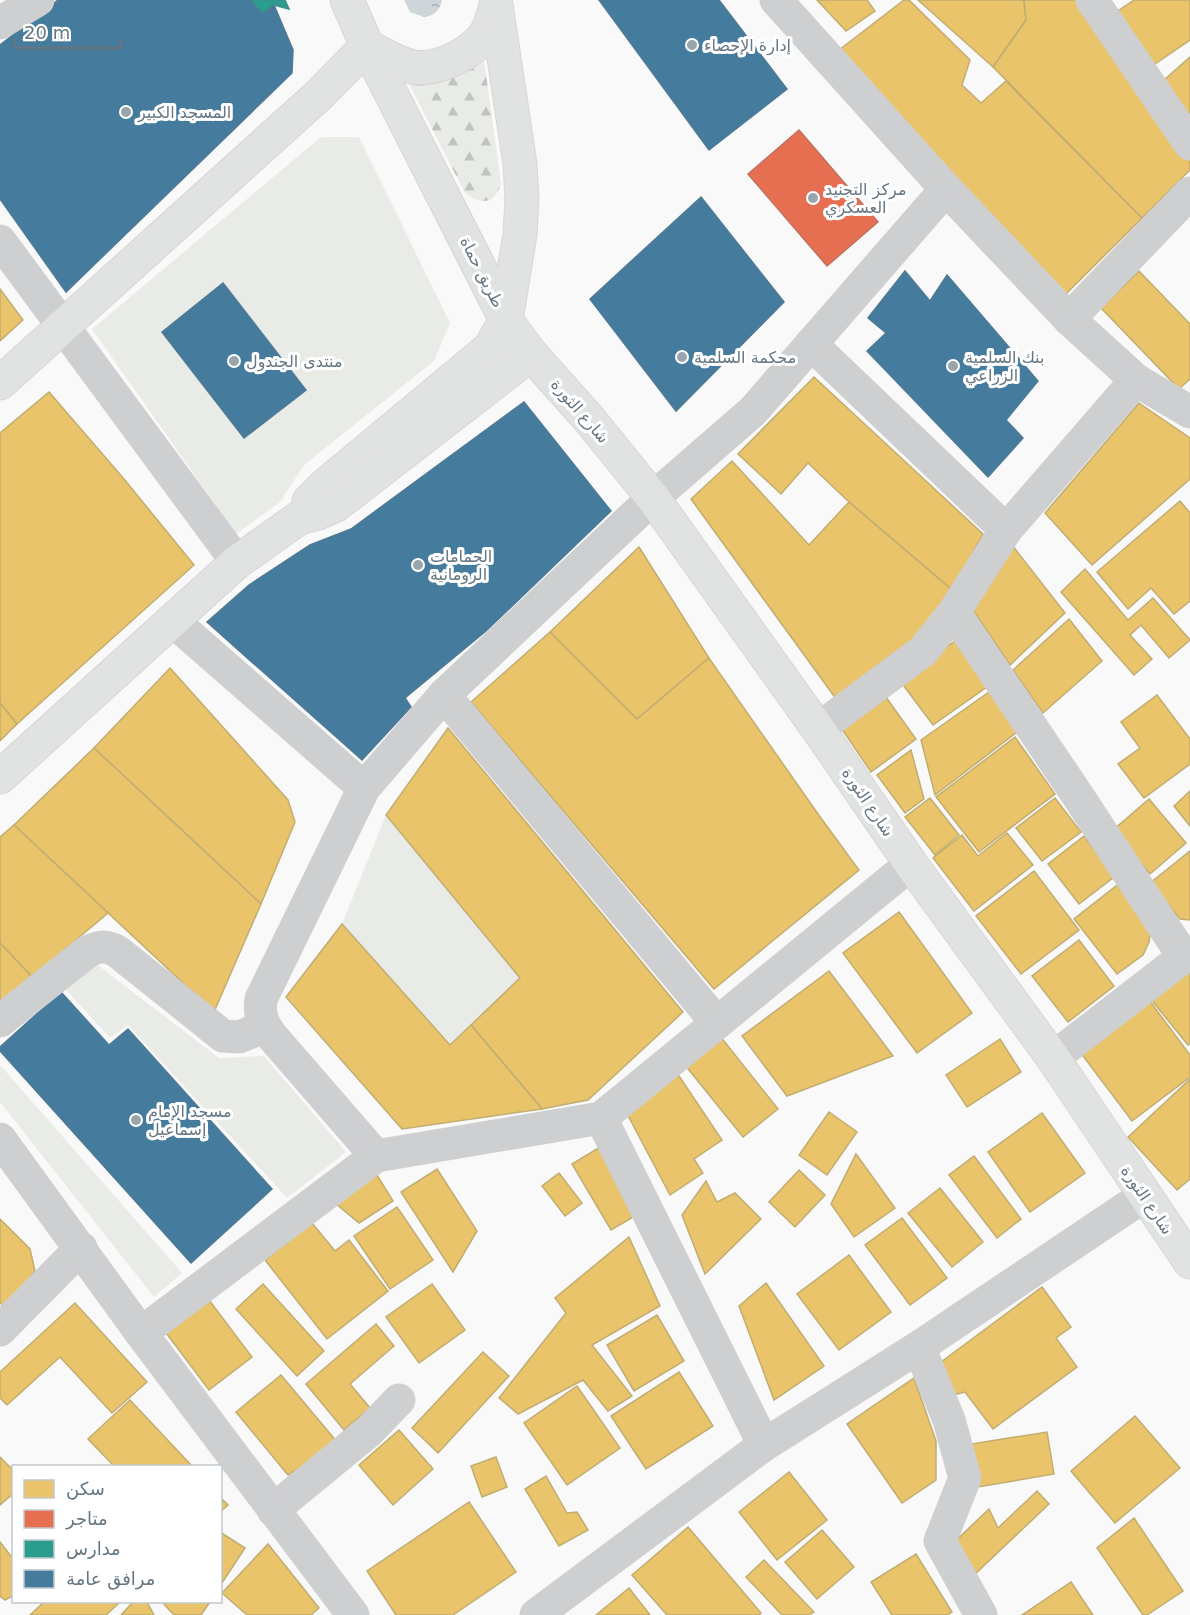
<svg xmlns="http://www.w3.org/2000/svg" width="1190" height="1615" viewBox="0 0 1190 1615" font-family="'DejaVu Sans','Noto Sans Arabic',sans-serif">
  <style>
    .green { fill: #e8ebe6 }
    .forest { fill: url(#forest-firs) }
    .water { fill: url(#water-ripples) }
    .homes { fill: #e9c46a; stroke: #c1ad72; stroke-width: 1.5 }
    .shops { fill: #e76f51; stroke: #c07160; stroke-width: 1.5 }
    .schools { fill: #2a9d8f; stroke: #3c918b; stroke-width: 1.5 }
    .public { fill: #457b9d; stroke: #4f7a95; stroke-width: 1.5 }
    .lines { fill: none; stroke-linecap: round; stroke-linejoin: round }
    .secondary-casing { stroke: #d5d6d7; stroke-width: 35 }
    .primary-casing { stroke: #d5d6d7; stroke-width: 35 }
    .minor { stroke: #cecfd0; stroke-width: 33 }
    .tertiary { stroke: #cecfd0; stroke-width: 33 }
    .secondary { stroke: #e1e2e2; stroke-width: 33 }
    .primary { stroke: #e1e2e2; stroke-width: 33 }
    .poi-dot { fill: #99a4ac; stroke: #fff; stroke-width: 2 }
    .labels { text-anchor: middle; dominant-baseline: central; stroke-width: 6; stroke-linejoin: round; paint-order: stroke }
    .poi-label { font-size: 16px; fill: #657683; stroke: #fff; text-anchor: start }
    .street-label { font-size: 16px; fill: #657683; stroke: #fff }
  </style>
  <defs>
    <pattern id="forest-firs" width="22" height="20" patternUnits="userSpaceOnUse" patternTransform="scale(1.5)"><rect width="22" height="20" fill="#e8ebe6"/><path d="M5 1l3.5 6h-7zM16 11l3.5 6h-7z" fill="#c0c3c0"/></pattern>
    <pattern id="water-ripples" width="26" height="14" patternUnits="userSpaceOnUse" patternTransform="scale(1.5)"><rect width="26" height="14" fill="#ced6d9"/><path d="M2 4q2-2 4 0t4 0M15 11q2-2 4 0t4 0" fill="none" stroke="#abb2b5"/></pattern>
  </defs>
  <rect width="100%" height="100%" fill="#f9f9f9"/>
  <g class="green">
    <path d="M321,137H359L450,323L434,361L304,465L280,502L236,534L92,329Z"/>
    <path d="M386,815L520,978L450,1045L342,924Z"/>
    <path d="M95,963L219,1058L264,1056L346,1152L287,1198L128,1025L110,1038L65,989Z"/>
    <path d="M0,1065L182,1273L154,1297L0,1102Z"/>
  </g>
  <path class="forest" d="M483,53L501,183C495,205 481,205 465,193L403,72Z"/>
  <path class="water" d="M404,0H442C440,10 434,16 424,17L410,12Z"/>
  <g class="homes">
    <path d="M817,0H867L875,11L846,31Z"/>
    <path d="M904,0H909L970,60L962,85L981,103L1006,81L1142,218L1062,298L839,50Z"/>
    <path d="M918,0H1024L1026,20L993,67Z"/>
    <path d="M1024,0H1082L1190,162V170L1142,218L993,67L1026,20Z"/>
    <path d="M1134,0H1190V40L1152,66L1115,13Z"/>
    <path d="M1190,57V129L1155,88Z"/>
    <path d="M1139,271L1190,324V379L1179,389L1101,308Z"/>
    <path d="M0,289L23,320L0,341Z"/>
    <path d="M814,377L983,534L952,590L849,502L808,463L781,494L738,454Z"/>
    <path d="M49,392L124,479L194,565L17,724L0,703V433Z"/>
    <path d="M1139,403L1190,438V479L1092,565L1045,513Z"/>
    <path d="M732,461L809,545L849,502L952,590L917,647L839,703L691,499Z"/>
    <path d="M1180,501L1190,513V601L1174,614L1151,588L1128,609L1097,572Z"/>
    <path d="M1012,545L1065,613L1010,665L969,604Z"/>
    <path d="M639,547L709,658L637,719L550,632Z"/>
    <path d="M1085,569L1128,620L1153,598L1190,640L1169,658L1141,625L1130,635L1152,659L1134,675L1061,592Z"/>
    <path d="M1069,619L1102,661L1043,713L1013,670Z"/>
    <path d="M550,632L637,719L709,658L818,814L859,870L714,989L471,702Z"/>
    <path d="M959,638L991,684L933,725L900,681Z"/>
    <path d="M170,668L288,800L295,822L261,904L94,748Z"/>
    <path d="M989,692L1017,732L935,795L921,740Z"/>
    <path d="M883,693L916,739L871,772L839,725Z"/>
    <path d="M1157,695L1190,739V764L1144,798L1118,764L1140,748L1121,722Z"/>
    <path d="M0,703L17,724L0,741Z"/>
    <path d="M448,728L683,1012L588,1100L542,1109L471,1025L520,978L386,815Z"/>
    <path d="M1015,737L1055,794L979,852L936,797Z"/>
    <path d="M94,748L261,904L214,1012L14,825Z"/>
    <path d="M911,750L924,799L905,813L877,775Z"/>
    <path d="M1190,791V826L1174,806Z"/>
    <path d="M930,798L959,835L935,855L905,817Z"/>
    <path d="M1055,798L1081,832L1042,861L1016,828Z"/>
    <path d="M1149,799L1186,843L1150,874L1113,830Z"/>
    <path d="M14,825L108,913L32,977L0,943V837Z"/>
    <path d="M1007,833L1033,865L974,911L933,858L962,835L978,856Z"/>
    <path d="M1084,836L1114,877L1079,904L1048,864Z"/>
    <path d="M1190,851V920L1180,919L1150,883Z"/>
    <path d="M1034,871L1079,930L1021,974L976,916Z"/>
    <path d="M1121,882L1151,929L1149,942L1143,955L1117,974L1074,919Z"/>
    <path d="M899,912L972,1013L917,1053L843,953Z"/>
    <path d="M342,924L450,1045L471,1025L542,1109L402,1129L286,997Z"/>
    <path d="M1079,940L1114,986L1068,1022L1032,976Z"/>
    <path d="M0,943L32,977L0,1001Z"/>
    <path d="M1190,964V1044L1188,1045L1149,997Z"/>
    <path d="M829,971L893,1056L787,1096L742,1036Z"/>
    <path d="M1146,996L1190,1055V1077L1132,1121L1077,1048Z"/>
    <path d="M720,1036L778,1109L743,1137L685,1065Z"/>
    <path d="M1000,1039L1021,1072L967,1107L946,1075Z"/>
    <path d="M677,1073L722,1140L694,1159L703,1173L670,1195L624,1108Z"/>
    <path d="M1190,1079V1179L1177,1190L1128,1137Z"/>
    <path d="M829,1112L857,1132L827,1175L799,1155Z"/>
    <path d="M1042,1113L1085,1173L1030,1212L988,1152Z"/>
    <path d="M600,1147L640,1213L611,1230L572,1164Z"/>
    <path d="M856,1154L895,1208L854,1237L831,1204Z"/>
    <path d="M974,1156L1021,1219L997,1238L949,1175Z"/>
    <path d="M437,1169L477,1231L453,1272L401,1192Z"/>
    <path d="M799,1170L825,1195L795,1227L769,1202Z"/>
    <path d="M559,1173L582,1203L565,1216L542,1186Z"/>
    <path d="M377,1175L393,1201L359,1223L334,1202Z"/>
    <path d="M706,1181L717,1202L735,1193L761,1219L705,1274L682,1215Z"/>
    <path d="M940,1188L983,1242L952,1267L908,1213Z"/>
    <path d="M397,1207L433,1260L390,1289L354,1236Z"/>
    <path d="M902,1218L947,1278L910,1305L865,1245Z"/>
    <path d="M0,1219L30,1249L35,1271L6,1307L0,1303Z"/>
    <path d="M312,1223L335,1251L349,1240L388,1291L327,1339L265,1260Z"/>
    <path d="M629,1237L660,1306L592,1345L632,1396L608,1411L583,1380L518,1414L499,1398L566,1313L555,1298Z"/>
    <path d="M849,1255L891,1312L839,1350L797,1294Z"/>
    <path d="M766,1283L824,1366L774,1400L739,1306Z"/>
    <path d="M263,1284L324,1351L297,1376L236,1309Z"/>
    <path d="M432,1284L465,1330L419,1363L386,1317Z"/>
    <path d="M1042,1287L1071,1327L1056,1338L1077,1367L993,1429L965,1392L949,1396L941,1362Z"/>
    <path d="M206,1296L252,1357L209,1390L163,1329Z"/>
    <path d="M75,1303L147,1382L112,1413L60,1357L7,1405L0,1398V1372Z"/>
    <path d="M657,1315L684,1361L634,1391L607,1345Z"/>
    <path d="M376,1324L394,1346L350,1384L370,1408L344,1430L306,1384Z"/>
    <path d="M483,1352L509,1376L438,1453L412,1428Z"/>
    <path d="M679,1372L713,1426L646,1469L611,1416Z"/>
    <path d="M281,1375L337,1442L320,1456L288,1475L236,1412Z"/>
    <path d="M914,1378L936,1441V1480L902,1503L847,1424Z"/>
    <path d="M577,1386L620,1448L567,1485L524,1423Z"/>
    <path d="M130,1400L192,1466H114L88,1439Z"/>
    <path d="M1135,1416L1180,1468L1115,1523L1071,1471Z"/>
    <path d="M399,1430L433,1469L393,1505L359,1465Z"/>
    <path d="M1047,1432L1054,1474L978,1487L971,1444Z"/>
    <path d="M0,1457L14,1471V1493L0,1505Z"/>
    <path d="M496,1457L507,1487L482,1497L471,1466Z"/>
    <path d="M789,1472L827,1520L777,1560L739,1512Z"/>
    <path d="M546,1476L567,1513L577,1512L588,1530L559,1546L525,1489Z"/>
    <path d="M1037,1491L1049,1504L972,1577L946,1550L989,1509L998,1528Z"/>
    <path d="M220,1497L228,1505L220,1512Z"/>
    <path d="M469,1502L516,1572L453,1615H396L367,1571Z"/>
    <path d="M1134,1518L1183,1591L1147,1615H1143L1097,1548Z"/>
    <path d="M688,1527L761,1613L759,1615H667L632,1575Z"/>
    <path d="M822,1530L854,1567L817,1599L785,1562Z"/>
    <path d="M220,1532L245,1548L220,1586Z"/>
    <path d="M0,1542L14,1560V1595L5,1600L0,1596Z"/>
    <path d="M268,1544L319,1608L311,1615H247L222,1593Z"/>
    <path d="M916,1554L952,1612L947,1615H892L871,1582Z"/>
    <path d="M764,1560L814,1612L809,1615H782L746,1577Z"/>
    <path d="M1071,1582L1093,1615H1022Z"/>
    <path d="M629,1588L650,1615H596Z"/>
    <path d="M44,1602H120L106,1615H30Z"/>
    <path d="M133,1602H147L154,1615H121Z"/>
    <path d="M162,1602H210L201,1615H174Z"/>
  </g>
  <path class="shops" d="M799,130L878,222L827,266L748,174Z"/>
  <path class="schools" d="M250,0H285L289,9L274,5L262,14Z"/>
  <g class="public">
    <path d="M58,0H250L262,14L274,5L293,50L292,73L66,292L0,199V45Z"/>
    <path d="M599,0H719L787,89L709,150Z"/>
    <path d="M701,197L784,302L676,411L590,299Z"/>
    <path d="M905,271L930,301L947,275L1038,381L1006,420L1023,438L988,477L867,351L886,333L868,318Z"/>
    <path d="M223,283L306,390L244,438L162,332Z"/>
    <path d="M524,402L611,511L486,631L405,698L411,707L362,760L207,622L249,585L310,545L351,529Z"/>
    <path d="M61,992L109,1045L128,1029L272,1189L191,1263L0,1051V1047Z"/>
  </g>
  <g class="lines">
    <defs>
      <path id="secondary" d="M531,354L589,419L653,498L818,729L911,864L1053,1058L1190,1262"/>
      <g id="primary">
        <path d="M0,383L319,95L367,46C382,54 396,63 413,67C438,71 473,53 486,33C491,25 493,15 496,6"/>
        <path d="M309,501L323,487L490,348L506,320L520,234L522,199L520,164L496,5"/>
        <path d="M0,777L237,562L299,518L318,513L336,505L531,354L506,320L367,46L347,0"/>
      </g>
    </defs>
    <use href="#secondary" class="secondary-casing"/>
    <use href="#primary" class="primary-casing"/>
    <g class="minor">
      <path d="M776,0L946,189L1069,319L1136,380L1190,412"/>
      <path d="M1092,0L1190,144"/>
      <path d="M0,23L38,0"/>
      <path d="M0,241L237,562"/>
      <path d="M1069,319L1190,193"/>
      <path d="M811,344L1006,530"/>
      <path d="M954,612L1078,796L1183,956"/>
      <path d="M173,621L364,788"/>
      <path d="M444,695L717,1023"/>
      <path d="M818,729L923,651L954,612L1006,530L1136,380"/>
      <path d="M0,1021L87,952C99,946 106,945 118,952L223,1036L239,1037L264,1027"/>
      <path d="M1053,1058L1190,952"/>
      <path d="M601,1118L764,1445"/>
      <path d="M376,1156L271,1035C262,1023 259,1014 261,999L364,788L444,695L653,498L753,411L946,189"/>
      <path d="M0,1330L81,1248"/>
      <path d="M141,1333L376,1156L601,1118L911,864"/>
      <path d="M919,1347L949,1420L965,1478L940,1541L981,1615"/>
      <path d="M273,1510L368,1432L399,1400"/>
    </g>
    <g class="tertiary">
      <path d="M0,1139L141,1333L353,1615"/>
      <path d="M536,1615L764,1445L919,1347L1144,1196"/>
    </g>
    <use href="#secondary" class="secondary"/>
    <use href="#primary" class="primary"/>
  </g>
  <g class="poi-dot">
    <circle cx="692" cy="45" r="6"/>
    <circle cx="126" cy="112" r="6"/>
    <circle cx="813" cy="198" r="6"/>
    <circle cx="682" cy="357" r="6"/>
    <circle cx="234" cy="361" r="6"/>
    <circle cx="953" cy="366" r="6"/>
    <circle cx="418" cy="565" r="6"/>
    <circle cx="136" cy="1120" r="6"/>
  </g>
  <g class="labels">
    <g class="poi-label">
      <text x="704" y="45">إدارة الإحصاء</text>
      <text x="138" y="112">المسجد الكبير</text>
      <text x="825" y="189">مركز التجنيد<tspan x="825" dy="18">العسكري</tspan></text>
      <text x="694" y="357">محكمة السلمية</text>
      <text x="965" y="357">بنك السلمية<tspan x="965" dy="18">الزراعي</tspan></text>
      <text x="246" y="361">منتدى الجندول</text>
      <text x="430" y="556">الحمامات<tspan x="430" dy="18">الرومانية</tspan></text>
      <text x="148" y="1111">مسجد الإمام<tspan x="148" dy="18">إسماعيل</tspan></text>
    </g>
    <g class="street-label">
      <text transform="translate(482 272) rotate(63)">طريق حماة</text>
      <text transform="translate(580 411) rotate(49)">شارع الثورة</text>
      <text transform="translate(868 802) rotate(56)">شارع الثورة</text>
      <text transform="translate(1147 1200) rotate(56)">شارع الثورة</text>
    </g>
  </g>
  <rect x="12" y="1465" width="210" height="138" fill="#ffffff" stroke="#c1c8cd" stroke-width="1.5"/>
  <rect x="24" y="1480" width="30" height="18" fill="#e9c46a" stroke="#c1c8cd" stroke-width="1.5"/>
  <text x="66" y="1495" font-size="18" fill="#657683">سكن</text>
  <rect x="24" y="1510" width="30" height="18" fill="#e76f51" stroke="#c1c8cd" stroke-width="1.5"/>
  <text x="66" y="1525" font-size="18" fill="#657683">متاجر</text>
  <rect x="24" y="1540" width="30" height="18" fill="#2a9d8f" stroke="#c1c8cd" stroke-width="1.5"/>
  <text x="66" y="1555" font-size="18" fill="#657683">مدارس</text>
  <rect x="24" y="1570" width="30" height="18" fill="#457b9d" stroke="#c1c8cd" stroke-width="1.5"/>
  <text x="66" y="1585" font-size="18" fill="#657683">مرافق عامة</text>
  <path d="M15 39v9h106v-9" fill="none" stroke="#657683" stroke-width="3"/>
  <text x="24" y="39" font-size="18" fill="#657683" stroke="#ffffff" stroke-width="4.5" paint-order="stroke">20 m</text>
</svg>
